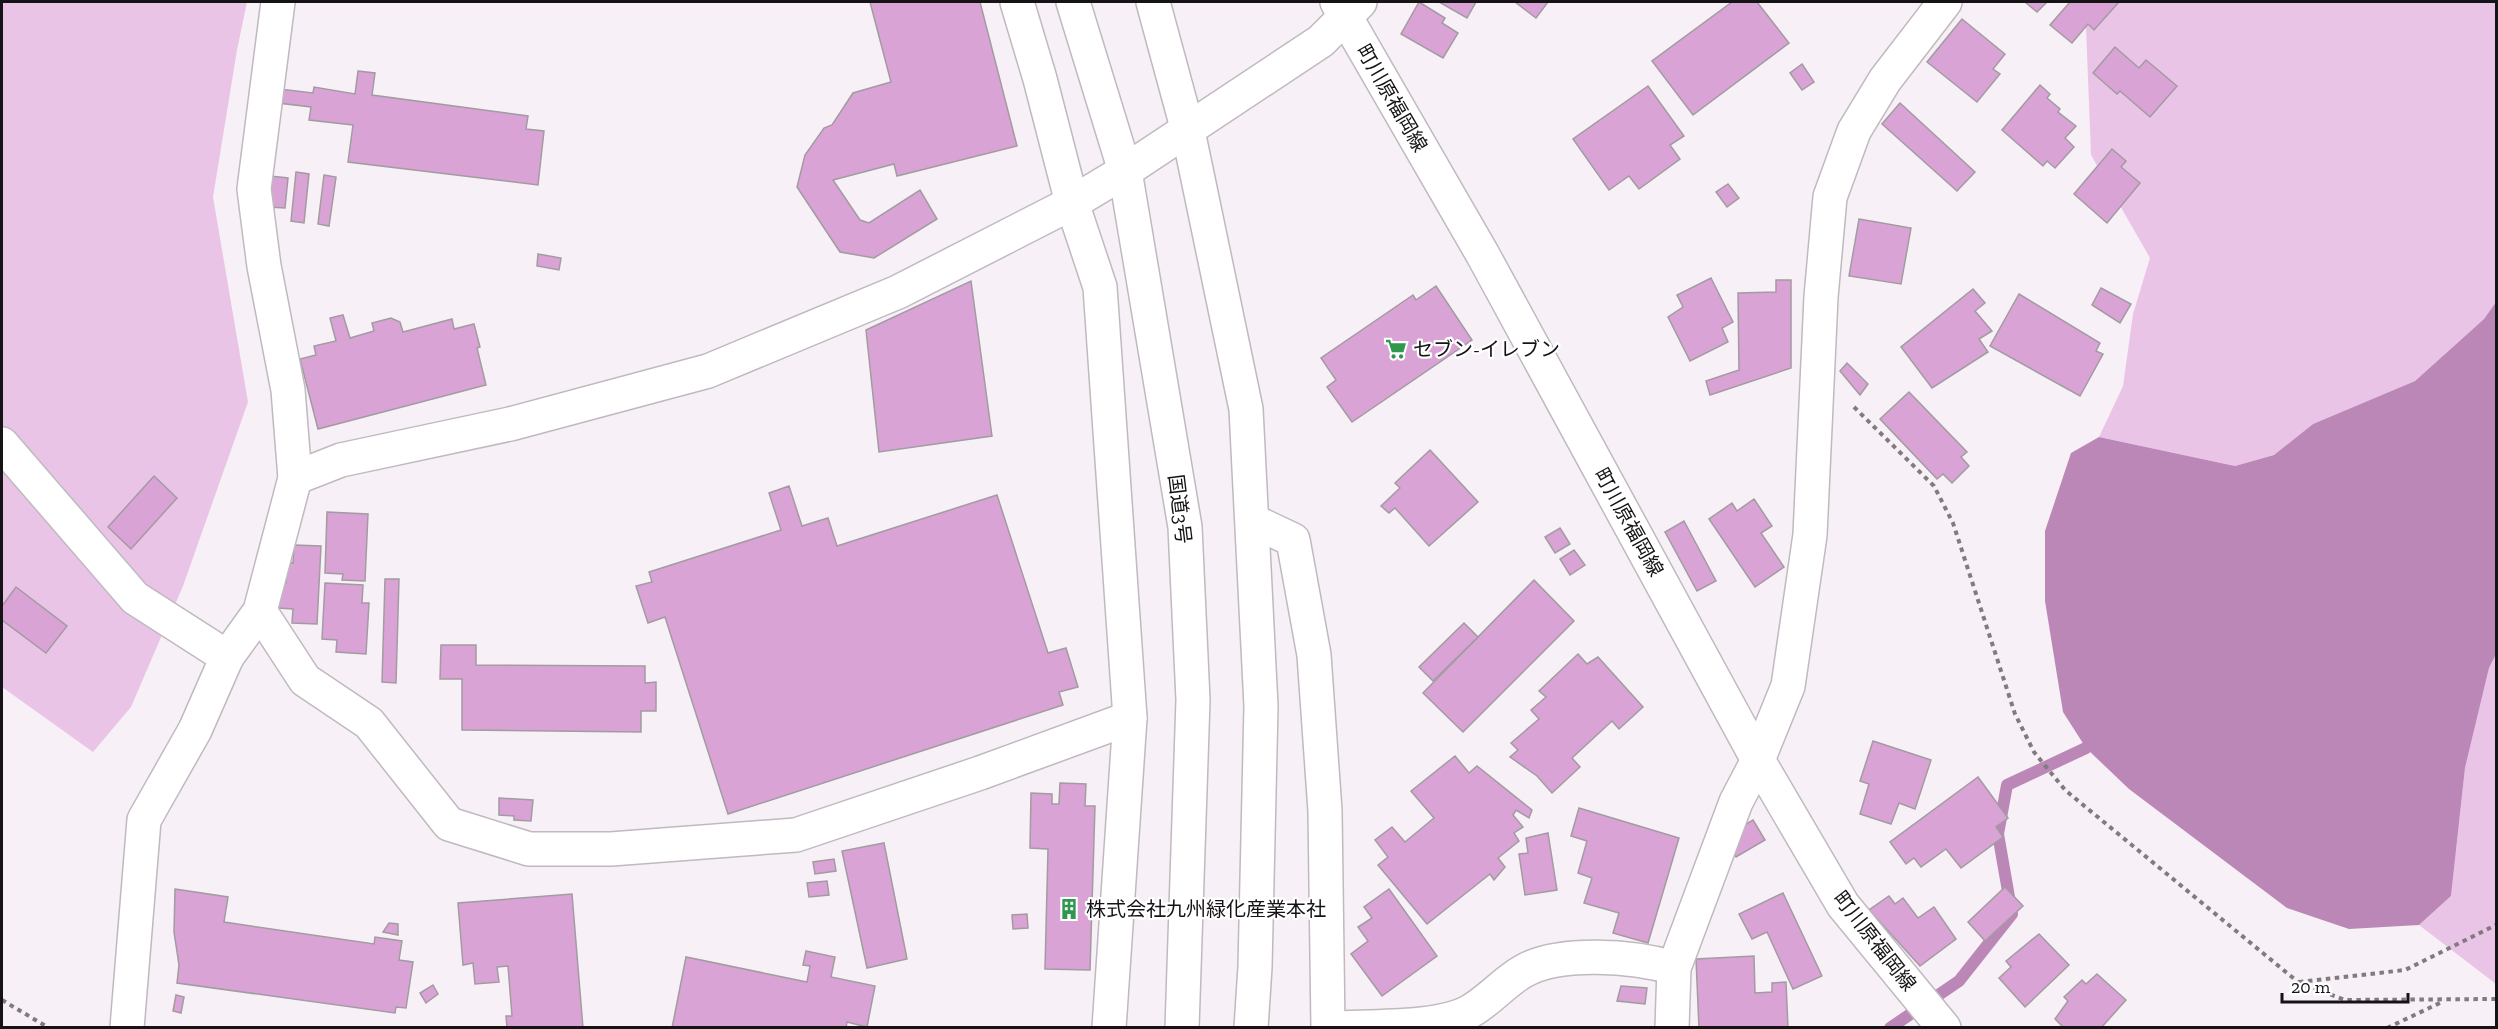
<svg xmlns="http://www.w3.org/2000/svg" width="2498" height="1029" viewBox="0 0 2498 1029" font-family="'Zilla Slab','Noto Sans JP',serif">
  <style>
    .green { fill: #eac4e6 }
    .water { fill: #bb87b7 }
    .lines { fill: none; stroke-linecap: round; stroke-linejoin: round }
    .stream { stroke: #bb87b7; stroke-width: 12 }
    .building { fill: #d9a3d5; stroke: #a29ba1; stroke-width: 1.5 }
    .minor-casing { stroke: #c0b9bf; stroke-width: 36 }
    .major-casing { stroke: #c0b9bf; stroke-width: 36 }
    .highway-casing { stroke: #c0b9bf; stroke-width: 36 }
    .path { stroke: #7f7b7f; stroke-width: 4; stroke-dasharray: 4.5 4.5; stroke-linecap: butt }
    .minor { stroke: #fff; stroke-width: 33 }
    .major { stroke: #fff; stroke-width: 33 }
    .highway { stroke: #fff; stroke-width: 33 }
    .labels { text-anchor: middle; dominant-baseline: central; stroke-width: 4.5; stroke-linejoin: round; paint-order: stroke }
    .street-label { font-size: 20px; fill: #161316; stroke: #fff }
    .poi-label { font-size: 20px; fill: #161316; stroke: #fff; text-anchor: start }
  </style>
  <rect width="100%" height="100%" fill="#f7f0f6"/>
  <g class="green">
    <path d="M2,2H247L237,50L213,197L248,402L183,586L131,707L93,752L2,687Z"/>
    <path d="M2091,2H2496V302L2484,319L2415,381L2313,424L2274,455L2235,466L2099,437L2123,386L2133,314L2150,258L2091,155L2086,27Z"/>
    <path d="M2496,654V984L2419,925L2451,896L2465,768L2489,668Z"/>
  </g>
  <path class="water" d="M2496,302V654L2489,668L2465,768L2451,896L2419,925L2349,929L2287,908L2129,789L2086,748L2063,712L2045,601V531L2071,453L2099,437L2235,466L2274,455L2313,424L2415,381L2484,319Z"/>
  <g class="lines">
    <path class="stream" d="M1890,1028L1959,981L2012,914L1998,834L2007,785L2086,748"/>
  </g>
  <g class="building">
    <path d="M870,2H980L1017,146L897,176L894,164L833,180L860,220L869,223L920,190L937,219L874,258L840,252L797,187L805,155L824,128L832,125L853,93L891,82Z"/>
    <path d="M1419,2L1445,18L1442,23L1458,33L1443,58L1401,34Z"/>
    <path d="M1439,2H1476L1467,18Z"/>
    <path d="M1515,2H1548L1536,18Z"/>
    <path d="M1732,2H1757L1789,43L1693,115L1652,61Z"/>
    <path d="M2025,2H2047L2037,12Z"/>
    <path d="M2070,2H2119L2094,30L2088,24L2072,43L2050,25Z"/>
    <path d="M1962,19L2005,54L1993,69L2000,74L1977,102L1927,62Z"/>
    <path d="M2115,47L2139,68L2146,60L2177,86L2150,117L2120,91L2117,94L2093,73Z"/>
    <path d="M1802,64L1814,82L1802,90L1790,73Z"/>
    <path d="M358,71L375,73L372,95L528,116L526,129L544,131L538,185L348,162L353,125L309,120L311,107L278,103L280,89L313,93L314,87L355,94Z"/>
    <path d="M2040,85L2050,94L2047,98L2060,109L2058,112L2076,126L2065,138L2074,147L2055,168L2047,161L2043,166L2002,130Z"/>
    <path d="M1648,86L1684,136L1670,145L1680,159L1639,189L1629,176L1609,190L1573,139Z"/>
    <path d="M1900,103L1975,172L1957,191L1882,124Z"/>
    <path d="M2112,149L2126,161L2121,167L2140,183L2107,223L2074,194Z"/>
    <path d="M296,172L309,174L304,223L291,221Z"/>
    <path d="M324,175L336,177L329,226L318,224Z"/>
    <path d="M270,176L288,178L285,208L268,207Z"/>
    <path d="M1728,184L1739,198L1727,207L1716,192Z"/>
    <path d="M1859,219L1911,228L1901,284L1849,276Z"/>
    <path d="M538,254L561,258L559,270L537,266Z"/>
    <path d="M1711,278L1733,322L1722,328L1728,342L1690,361L1668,317L1683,307L1677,295Z"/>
    <path d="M1776,280H1791V368L1710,395L1706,381L1739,370L1738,293L1776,292Z"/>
    <path d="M971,281L992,436L879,452L866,330Z"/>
    <path d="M1436,286L1472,340L1352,422L1327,387L1336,380L1321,358L1413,295L1416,300Z"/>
    <path d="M2101,288L2131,304L2120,323L2092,305Z"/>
    <path d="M1973,289L1985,303L1975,311L1992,331L1979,339L1988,352L1932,388L1901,347Z"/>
    <path d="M2019,294L2100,343L2096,351L2103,354L2080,396L1990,346Z"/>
    <path d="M343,315L350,338L374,331L372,323L391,318L400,322L403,332L452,319L454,329L474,324L480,347L477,348L486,385L318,429L300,359L316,355L314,346L336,341L330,318Z"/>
    <path d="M1847,363L1868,384L1860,395L1840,371Z"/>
    <path d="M1909,392L1967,452L1961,457L1969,466L1952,483L1943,474L1937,479L1880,419Z"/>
    <path d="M1430,450L1478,502L1429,546L1395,508L1389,513L1381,506L1400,488L1395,483Z"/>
    <path d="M154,476L177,498L131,549L108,527Z"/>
    <path d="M789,486L802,526L828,518L837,546L997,495L1048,653L1066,648L1078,687L1059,692L1063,705L728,814L665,617L648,623L636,586L652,582L649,572L781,530L769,493Z"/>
    <path d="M1754,499L1772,526L1761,533L1784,567L1755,587L1709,519L1732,503L1737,511Z"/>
    <path d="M327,512L368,514L365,581L342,580L343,574L325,573Z"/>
    <path d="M1684,521L1716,581L1697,591L1665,532Z"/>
    <path d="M1560,528L1570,544L1555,553L1545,537Z"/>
    <path d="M294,545L321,546L317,624L292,623L293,609L278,608L280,583H286L287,562L293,563Z"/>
    <path d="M1574,550L1585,565L1570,575L1560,559Z"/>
    <path d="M385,579H399L396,683L382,682Z"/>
    <path d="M1534,580L1574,621L1463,732L1423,693Z"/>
    <path d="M325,583L363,585L362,603H369L366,654L336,652L337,640L322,639Z"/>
    <path d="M16,587L67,626L46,653L2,620V606Z"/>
    <path d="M1464,623L1478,637L1433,681L1419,667Z"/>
    <path d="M441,645H476V665L645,666V683L656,682V711H641V732L462,730V679H440Z"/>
    <path d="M1578,654L1587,664L1598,657L1643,707L1619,729L1612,721L1572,758L1580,767L1552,793L1537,776L1510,757L1518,750L1511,743L1539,719L1531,710L1546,697L1539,691Z"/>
    <path d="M1873,741L1931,760L1915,809L1899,803L1891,824L1860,814L1869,784L1860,781Z"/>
    <path d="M1455,756L1469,773L1477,766L1532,810L1529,818L1516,810L1513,815L1523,827L1514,833L1519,841L1498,858L1505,867L1494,880L1490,874L1427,924L1378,865L1388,857L1375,840L1392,827L1405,842L1434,818L1411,791Z"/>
    <path d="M1978,777L2008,818L1996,827L2003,837L1961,868L1946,849L1921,867L1914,858L1906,864L1890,842Z"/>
    <path d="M1060,783L1086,784L1085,806H1095L1090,970L1045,969L1048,849L1030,848L1031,793L1052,794V804H1059Z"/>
    <path d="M499,798L533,800L531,821L514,820V816L499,815Z"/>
    <path d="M1579,808L1679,838L1648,943L1613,933L1619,913L1584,903L1592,878L1578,873L1587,841L1571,836Z"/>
    <path d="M1753,820L1765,840L1736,857L1724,837Z"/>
    <path d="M1548,833L1557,890L1525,895L1519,854L1528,853L1526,838Z"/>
    <path d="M884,843L907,959L867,968L842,851Z"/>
    <path d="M834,859L836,871L815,874L813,862Z"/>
    <path d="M827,881L829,895L809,897L807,883Z"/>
    <path d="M2005,887L2023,906L1985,941L1968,922Z"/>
    <path d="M175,889L228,897L224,922L374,944L375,937L402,941L399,960L413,962L406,1008L396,1007L395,1013L177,983L179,965L174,932Z"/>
    <path d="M1389,889L1437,956L1382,996L1351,954L1368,941L1358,927L1372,918L1364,907Z"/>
    <path d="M1783,893L1822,976L1793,989L1767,932L1752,939L1739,914Z"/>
    <path d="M572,894L583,1028H507L506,1016H512L508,966L497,967L499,982L475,984L473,963L463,965L458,903Z"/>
    <path d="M1889,896L1895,904L1903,898L1918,918L1934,907L1956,939L1920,966L1869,910Z"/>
    <path d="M1027,914L1028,928L1013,929L1012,915Z"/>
    <path d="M389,923L398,924V935L383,932Z"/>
    <path d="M2039,934L2069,965L2025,1007L1999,978L2011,967L2006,961Z"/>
    <path d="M806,951L835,957L831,977L875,986L867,1027L847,1022L846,1028H672L686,957L807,982L810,966L803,965Z"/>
    <path d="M1754,956L1755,993L1772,992V983L1786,982L1788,1028H1699L1696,959Z"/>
    <path d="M2097,974L2126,1000L2101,1028H2064L2055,1019L2068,1001L2064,997L2082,980L2086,984Z"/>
    <path d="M433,985L438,994L426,1003L420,993Z"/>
    <path d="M1621,986L1647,988L1645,1004L1617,1001Z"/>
    <path d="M176,995L184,997L181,1013L173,1011Z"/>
  </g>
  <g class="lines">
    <defs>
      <g id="minor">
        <path d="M278,2L254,189L264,266L288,390L295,478"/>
        <path d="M1017,2L1040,79L1072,203L1100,287L1130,718L1109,1028"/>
        <path d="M2,444L135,598L227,657"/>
        <path d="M1253,521L1293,540L1314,655L1325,811L1328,1028"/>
        <path d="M260,611L305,680L369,723L449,824L529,849H611L796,835L980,773L1130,718"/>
        <path d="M127,1028L144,820L195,730L227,657L260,611L295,478L341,460L510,424L708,371L898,292L1072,203L1125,171L1321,41L1360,2"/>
        <path d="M1332,1028C1371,1026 1433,1029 1467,1013C1487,1003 1503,983 1522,972C1558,950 1634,956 1674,968"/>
        <path d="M1672,1028L1674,968L1736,802L1758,760L1788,686L1810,535L1821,297L1830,197L1854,131L1885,80L1945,2"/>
      </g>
      <path id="major" d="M1337,2L1483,255L1758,760L1843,905L1944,1028"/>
      <g id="highway">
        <path d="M1073,2L1125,171L1185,527L1193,700L1182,1028"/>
        <path d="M1153,2L1188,131L1246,409L1261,706L1255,967L1251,1028"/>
      </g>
    </defs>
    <use href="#minor" class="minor-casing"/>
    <use href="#major" class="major-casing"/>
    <use href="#highway" class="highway-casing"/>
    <g class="path">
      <path d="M1854,407L1934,486L1953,523L2015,714L2034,752L2065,790L2298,982L2345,1000L2496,999"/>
      <path d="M2299,982L2405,970L2496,925"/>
      <path d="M2,1000L49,1028"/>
      <path d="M2387,1028L2444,1001"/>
    </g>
    <use href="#minor" class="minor"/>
    <use href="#major" class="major"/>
    <use href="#highway" class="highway"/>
  </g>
  <defs>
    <symbol id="supermarket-bare" viewBox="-9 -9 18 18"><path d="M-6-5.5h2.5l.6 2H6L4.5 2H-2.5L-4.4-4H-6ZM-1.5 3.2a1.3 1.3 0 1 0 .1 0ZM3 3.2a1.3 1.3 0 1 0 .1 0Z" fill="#2f974e" stroke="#fff" stroke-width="2.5" paint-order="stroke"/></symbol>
    <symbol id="building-bare" viewBox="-9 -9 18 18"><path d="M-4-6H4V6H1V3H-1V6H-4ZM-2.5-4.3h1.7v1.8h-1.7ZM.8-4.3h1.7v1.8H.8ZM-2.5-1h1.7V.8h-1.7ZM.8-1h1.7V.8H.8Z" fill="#2f974e" stroke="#fff" stroke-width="2.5" paint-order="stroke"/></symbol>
  </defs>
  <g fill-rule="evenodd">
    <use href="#supermarket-bare" x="1381" y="334" width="30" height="30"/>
    <use href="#building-bare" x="1054" y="894" width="30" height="30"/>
  </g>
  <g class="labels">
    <g class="street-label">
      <text transform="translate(1392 98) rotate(60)">町川原福岡線</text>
      <text transform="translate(1180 509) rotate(83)">国道3号</text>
      <text transform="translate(1629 522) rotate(61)">町川原福岡線</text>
      <text transform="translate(1875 941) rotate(52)">町川原福岡線</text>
    </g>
    <g class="poi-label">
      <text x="1413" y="349">セブン-イレブン</text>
      <text x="1086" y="909">株式会社九州緑化産業本社</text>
    </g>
  </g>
  <rect width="2498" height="1029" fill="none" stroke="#161316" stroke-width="6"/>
  <path d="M2282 993v9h126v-9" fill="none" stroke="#161316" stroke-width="3"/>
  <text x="2291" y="993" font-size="18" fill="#161316" stroke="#ffffff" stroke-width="4.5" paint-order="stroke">20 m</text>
</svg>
